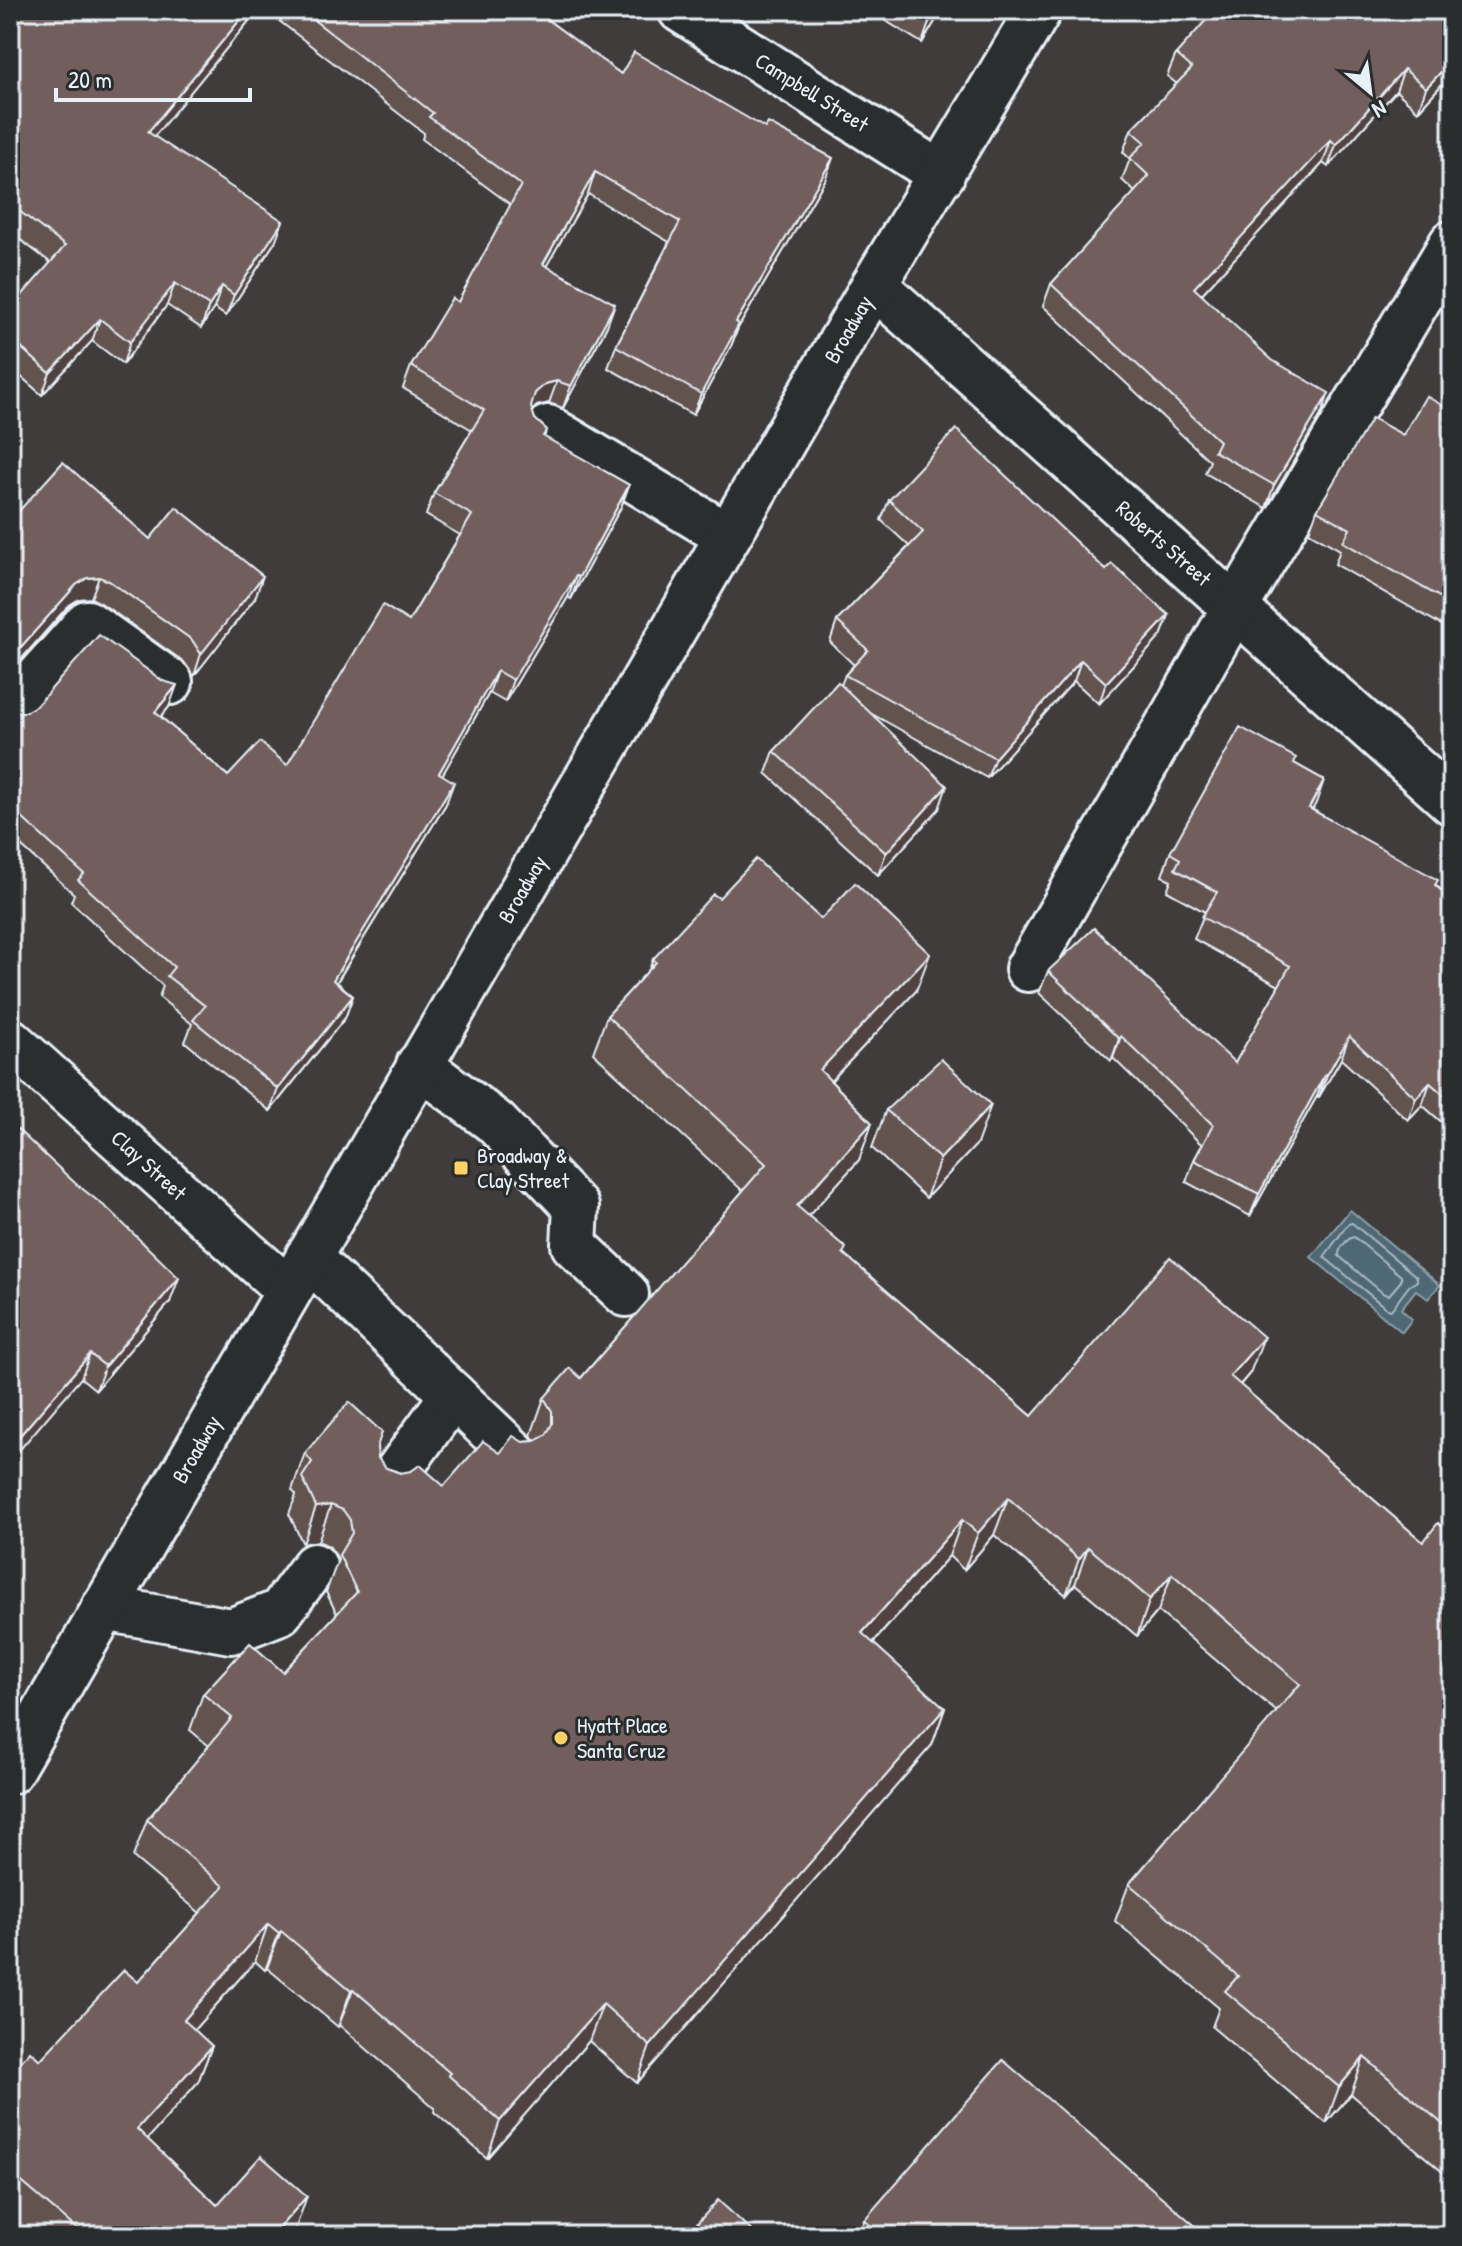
<svg xmlns="http://www.w3.org/2000/svg" width="1462" height="2246" viewBox="0 0 1462 2246" font-family="'Patrick Hand',sans-serif">
  <style>
    .water { fill: #506875; stroke: #8d9fa9; stroke-width: 2 }
    .lines { fill: none; stroke-linecap: round; stroke-linejoin: round }
    .shore { stroke: #abbac4; stroke-width: 2 }
    .minor-casing { stroke: #e8f1f8; stroke-width: 50 }
    .major-casing { stroke: #e8f1f8; stroke-width: 50 }
    .minor { stroke: #2a2d2e; stroke-width: 44 }
    .major { stroke: #2a2d2e; stroke-width: 44 }
    .wall { fill: #625250; stroke: #e8f1f8; stroke-width: 2 }
    .shaded-wall { fill: #504241; stroke: #e8f1f8; stroke-width: 2 }
    .building { fill: #725f5d; stroke: #e8f1f8; stroke-width: 2 }
    .poi-dot { fill: #ffd166; stroke: #2a2d2e; stroke-width: 3 }
    .labels { text-anchor: middle; dominant-baseline: central; stroke-width: 6; stroke-linejoin: round; paint-order: stroke }
    .street-label { font-size: 22px; fill: #e8f1f8; stroke: #2a2d2e }
    .poi-label { font-size: 22px; fill: #e8f1f8; stroke: #2a2d2e; text-anchor: start }
  </style>
  <rect width="100%" height="100%" fill="#403c3c"/>
  <filter id="ink" filterUnits="userSpaceOnUse"><feTurbulence type="fractalNoise" baseFrequency=".0125" numOctaves="2"/><feDisplacementMap in="SourceGraphic" scale="16" xChannelSelector="R" yChannelSelector="G"/><feConvolveMatrix kernelMatrix="1 2 1 2 8 2 1 2 1" color-interpolation-filters="sRGB"/></filter>
  <g filter="url(#ink)">
    <path class="water" d="M1350,1210L1440,1285L1428,1299L1416,1290L1401,1309L1412,1319L1402,1332L1311,1257Z"/>
    <g class="lines">
      <g class="shore">
        <path d="M1352,1223L1417,1277V1281L1409,1286L1391,1310L1387,1309L1324,1257L1348,1224Z"/>
        <path d="M1354,1237L1401,1276V1281L1389,1295L1384,1294L1339,1256C1338,1250 1347,1238 1354,1237Z"/>
      </g>
      <defs>
        <g id="minor">
          <path d="M681,10L942,175"/>
          <path d="M874,285L1452,802"/>
          <path d="M548,428L728,536"/>
          <path d="M10,710L87,623L170,682"/>
          <path d="M1028,969L1236,606L1452,243"/>
          <path d="M10,1041L288,1290"/>
          <path d="M419,1065L495,1122L576,1207L574,1245L626,1294"/>
          <path d="M308,1257L453,1395L388,1485"/>
          <path d="M453,1395L515,1454"/>
          <path d="M104,1608L231,1631L280,1612L314,1566"/>
        </g>
        <path id="major" d="M10,1771L874,285L1039,10"/>
      </defs>
      <use href="#minor" class="minor-casing"/>
      <use href="#major" class="major-casing"/>
      <use href="#minor" class="minor"/>
      <use href="#major" class="major"/>
    </g>
    <g class="wall">
      <path d="M10,10H258L154,136L275,242L226,316L214,308L201,328L167,305L123,364L92,341L42,395L10,367V309L51,263L10,232Z"/>
      <path d="M265,10H534L621,74L825,180L738,328L731,346L693,415L608,368L616,346L669,242L588,194L546,266L607,326L563,408L549,403L537,406L532,410L535,419L547,430L544,437L629,485L621,507L571,599L568,597L505,702L489,693L442,775L446,804L337,982L353,996L345,1018L270,1111L185,1042L192,1024L159,997L163,986L71,902L74,894L10,836V715L169,707L161,717L228,776L287,765L409,621L460,535L426,515L434,493L472,430L403,388L411,366L458,302L511,205L422,139L424,133Z"/>
      <path d="M868,10H942L922,43Z"/>
      <path d="M1452,10V73L1418,111L1396,91L1328,167L1323,163L1201,295L1321,415L1266,508L1205,473L1210,461L1043,306L1051,284L1135,192L1122,180L1130,159L1123,152L1131,130L1177,84L1167,76L1176,54Z"/>
      <path d="M1452,411V631L1335,564L1340,550L1309,532L1317,510L1403,435Z"/>
      <path d="M889,500L1106,570L1169,615L1161,636L1099,704L1074,681L987,778L872,714L939,809L878,875L766,773L774,751L841,685L845,675L854,665L830,642L837,621L909,546L881,520Z"/>
      <path d="M10,521L150,539L255,598L194,676L184,662L101,603L91,598L79,599L68,606L10,672Z"/>
      <path d="M1294,763L1324,780L1312,809L1436,885L1452,900V1131L1422,1105L1408,1120L1341,1059L1319,1097L1317,1096L1250,1216L1186,1182L1194,1160L1202,1145L1113,1058L1111,1061L1039,993L1048,971L1235,1063L1279,986L1194,939L1205,912L1167,891L1171,880L1162,876L1170,853Z"/>
      <path d="M719,898L821,919L916,991L831,1081L872,1123L859,1160L808,1216L844,1254L1032,1416L1250,1373L1240,1385L1423,1542L1450,1533L1452,1530V2180L1351,2094L1326,2123L1212,2027L1219,2008L1115,1921L1129,1884L1277,1712L1158,1611L1137,1636L1075,1584L1066,1595L994,1535L964,1570L949,1556L873,1643L945,1708L932,1745L637,2083L589,2041L487,2158L434,2112L435,2108L339,2025L338,2027L267,1968L265,1970L255,1961L194,2030L212,2046L198,2082L147,2139L217,2205L294,2233L291,2236H28L10,2220V2074L40,2060L138,1982L200,1913L133,1857L147,1820L209,1746L190,1730L203,1694L283,1672L337,1614L326,1592L338,1560L337,1557L329,1546L318,1541L303,1544L289,1514L296,1495L292,1490L305,1453L377,1448L378,1458L386,1468L444,1486L500,1453L523,1442L535,1441L531,1435L544,1398L581,1378L743,1191L593,1053L607,1016L649,970L653,959Z"/>
      <path d="M886,1110L977,1144L926,1198L872,1148Z"/>
      <path d="M10,1138L170,1302L96,1390L81,1378Z"/>
      <path d="M864,2220L1207,2236H859Z"/>
    </g>
    <g class="shaded-wall">
      <path d="M248,10H258L140,154L148,132Z"/>
      <path d="M937,10H942L922,43L930,20Z"/>
      <path d="M1452,60V73L1418,111L1426,88Z"/>
      <path d="M1404,69L1396,91L1328,167L1336,145Z"/>
      <path d="M1331,140L1323,163L1186,311L1194,288Z"/>
      <path d="M833,158L825,180L738,328L731,346L693,415L701,394L736,322Z"/>
      <path d="M595,172L588,194L535,286L543,264Z"/>
      <path d="M283,221L275,242L226,316L234,295Z"/>
      <path d="M175,283L167,305L123,364L130,342Z"/>
      <path d="M222,286L214,308L201,328L209,306Z"/>
      <path d="M615,304L607,326L563,408L571,386Z"/>
      <path d="M100,319L92,341L42,395L50,373Z"/>
      <path d="M557,381L549,403L537,406L527,415L535,393L545,384Z"/>
      <path d="M1329,393L1321,415L1266,508L1274,485Z"/>
      <path d="M629,485L621,507L571,599L579,577Z"/>
      <path d="M263,576L255,598L194,676L201,654Z"/>
      <path d="M576,576L568,597L505,702L513,680Z"/>
      <path d="M99,577L91,598L79,599L68,606L10,672V663L12,657L76,585L87,578Z"/>
      <path d="M1169,615L1161,636L1099,704L1106,683Z"/>
      <path d="M1081,660L1074,681L987,778L995,758Z"/>
      <path d="M497,671L489,693L431,795L439,773Z"/>
      <path d="M177,685L169,707L147,734L155,712Z"/>
      <path d="M1324,780L1316,803L1301,830L1309,808Z"/>
      <path d="M454,782L446,804L325,1001L333,980Z"/>
      <path d="M947,786L939,809L878,875L886,853Z"/>
      <path d="M930,954L916,991L806,1107L820,1070Z"/>
      <path d="M353,996L345,1018L270,1111L278,1089Z"/>
      <path d="M1121,1036L1113,1058L1111,1061L1119,1039Z"/>
      <path d="M1349,1036L1341,1059L1319,1097L1327,1075Z"/>
      <path d="M1325,1074L1317,1096L1250,1216L1259,1194Z"/>
      <path d="M1430,1083L1422,1105L1408,1120L1416,1098Z"/>
      <path d="M991,1105L977,1144L926,1198L940,1159Z"/>
      <path d="M872,1123L859,1160L784,1243L797,1206Z"/>
      <path d="M179,1278L170,1302L96,1390L105,1366Z"/>
      <path d="M1264,1337L1250,1373L1216,1413L1230,1376Z"/>
      <path d="M90,1354L81,1378L10,1461V1447Z"/>
      <path d="M1008,1498L994,1535L964,1570L978,1533Z"/>
      <path d="M331,1505L318,1541L303,1544L316,1507Z"/>
      <path d="M962,1520L949,1556L849,1670L862,1633Z"/>
      <path d="M1088,1547L1075,1584L1066,1595L1079,1559Z"/>
      <path d="M1172,1574L1158,1611L1137,1636L1150,1599Z"/>
      <path d="M945,1708L932,1745L637,2083L650,2046Z"/>
      <path d="M1452,1917V1937L1443,1927Z"/>
      <path d="M268,1924L255,1961L170,2057L184,2020Z"/>
      <path d="M281,1931L267,1968L265,1970L279,1933Z"/>
      <path d="M353,1989L339,2025L338,2027L351,1990Z"/>
      <path d="M603,2004L589,2041L487,2158L500,2121Z"/>
      <path d="M212,2046L198,2082L124,2166L137,2129Z"/>
      <path d="M1364,2057L1351,2094L1326,2123L1339,2087Z"/>
      <path d="M307,2196L294,2233L291,2236H272Z"/>
    </g>
    <g class="building">
      <path d="M10,10H248L148,132L283,221L234,295L222,286L209,306L175,283L130,342L100,319L50,373L10,338V309L65,246L10,204Z"/>
      <path d="M301,10H534L621,74L634,52L765,128L768,123L833,158L736,322L739,324L701,394L616,346L680,222L595,172L543,264L615,304L571,386L557,381L545,384L535,393L531,407L535,419L547,430L543,436L629,485L579,577L576,576L513,680L497,671L439,773L454,782L333,980L353,996L278,1089L193,1020L205,1006L167,976L174,967L78,880L84,874L10,807V715L12,712H25L37,705L99,635L163,681L177,685L155,712L228,776L260,742L287,765L383,605L409,621L472,515L434,493L484,410L411,366L452,298L458,302L521,185L429,117L433,113Z"/>
      <path d="M913,10H937L930,20Z"/>
      <path d="M1215,10H1452V60L1426,88L1404,69L1336,145L1331,140L1194,288L1272,360L1329,393L1274,485L1214,451L1219,441L1051,284L1149,176L1130,158L1145,142L1131,130L1192,68L1176,54Z"/>
      <path d="M1426,396L1452,411V604L1343,542L1350,529L1317,510L1372,418L1403,435Z"/>
      <path d="M956,429L1106,570L1112,564L1169,615L1106,683L1081,660L995,758L845,675L868,650L837,621L923,532L889,500Z"/>
      <path d="M63,462L150,539L176,507L263,576L201,654L192,640L109,581L99,577L87,578L76,585L12,657L10,656V521Z"/>
      <path d="M838,682L947,786L886,853L774,751Z"/>
      <path d="M1240,727L1296,758L1294,763L1324,780L1309,808L1438,880L1435,885L1452,900V1102L1430,1083L1416,1098L1349,1036L1327,1075L1325,1074L1259,1194L1194,1160L1213,1125L1121,1036L1119,1039L1048,971L1094,928L1235,1063L1290,966L1202,917L1217,892L1175,869L1180,859L1170,853Z"/>
      <path d="M756,859L821,919L855,883L930,954L820,1070L872,1123L797,1206L846,1248L843,1253L1032,1416L1170,1257L1264,1337L1230,1376L1423,1542L1438,1523L1450,1533L1452,1530V1917L1443,1927L1452,1934V2132L1364,2057L1339,2087L1225,1991L1238,1976L1129,1884L1300,1684L1172,1574L1150,1599L1088,1547L1079,1559L1008,1498L978,1533L962,1520L862,1633L945,1708L650,2046L603,2004L500,2121L448,2075L450,2073L353,1989L351,1990L281,1931L279,1933L268,1924L184,2020L212,2046L137,2129L217,2205L261,2156L307,2196L272,2236H85L10,2172V2074L30,2051L40,2060L124,1970L138,1982L224,1886L147,1820L232,1718L203,1694L250,1643L283,1672L357,1592L339,1555L352,1533L350,1520L343,1510L331,1505L316,1507L302,1477L312,1462L305,1453L349,1402L382,1432L377,1447L378,1458L386,1468L400,1473L411,1471L420,1465L444,1486L483,1441L500,1453L513,1436L523,1442L535,1441L546,1435L552,1424V1411L544,1398L570,1368L581,1378L766,1164L607,1016L656,962L653,959L713,894L719,898Z"/>
      <path d="M941,1059L991,1105L940,1159L886,1110Z"/>
      <path d="M17,1129L75,1183L108,1209L179,1278L105,1366L90,1354L10,1447V1138Z"/>
      <path d="M1003,2060L1207,2236H884L864,2220Z"/>
      <path d="M718,2200L757,2236H686Z"/>
    </g>
  </g>
  <g class="poi-dot">
    <rect x="453" y="1160" width="16" height="16" rx="4"/>
    <circle cx="561" cy="1738" r="8"/>
  </g>
  <g class="labels">
    <g class="street-label">
      <text transform="translate(812 92) rotate(32)">Campbell Street</text>
      <text transform="translate(848 329) rotate(-60)">Broadway</text>
      <text transform="translate(1164 543) rotate(41)">Roberts Street</text>
      <text transform="translate(522 889) rotate(-60)">Broadway</text>
      <text transform="translate(149 1165) rotate(42)">Clay Street</text>
      <text transform="translate(196 1449) rotate(-60)">Broadway</text>
    </g>
    <g class="poi-label">
      <text x="477" y="1155">Broadway &amp;<tspan x="477" dy="25">Clay Street</tspan></text>
      <text x="577" y="1725">Hyatt Place<tspan x="577" dy="25">Santa Cruz</tspan></text>
    </g>
  </g>
  <rect width="1462" height="2246" fill="none" stroke="#2a2d2e" stroke-width="40"/>
  <rect x="20" y="20" width="1422" height="2206" fill="none" stroke="#e8f1f8" stroke-width="3" filter="url(#ink)"/>
  <g transform="translate(1370 92) rotate(151)" stroke="#2a2d2e" stroke-width="6" paint-order="stroke">
  <path d="M0-6L14 30L0 20L-14 30Z" fill="#e8f1f8"/>
  <text y="-12" font-size="22" font-weight="bold" text-anchor="middle" fill="#e8f1f8">N</text>
  </g>
  <path d="M56 88v12h194v-12" fill="none" stroke="#e8f1f8" stroke-width="4"/>
  <text x="68" y="88" font-size="24" fill="#e8f1f8" stroke="#2a2d2e" stroke-width="6" paint-order="stroke">20 m</text>
</svg>
